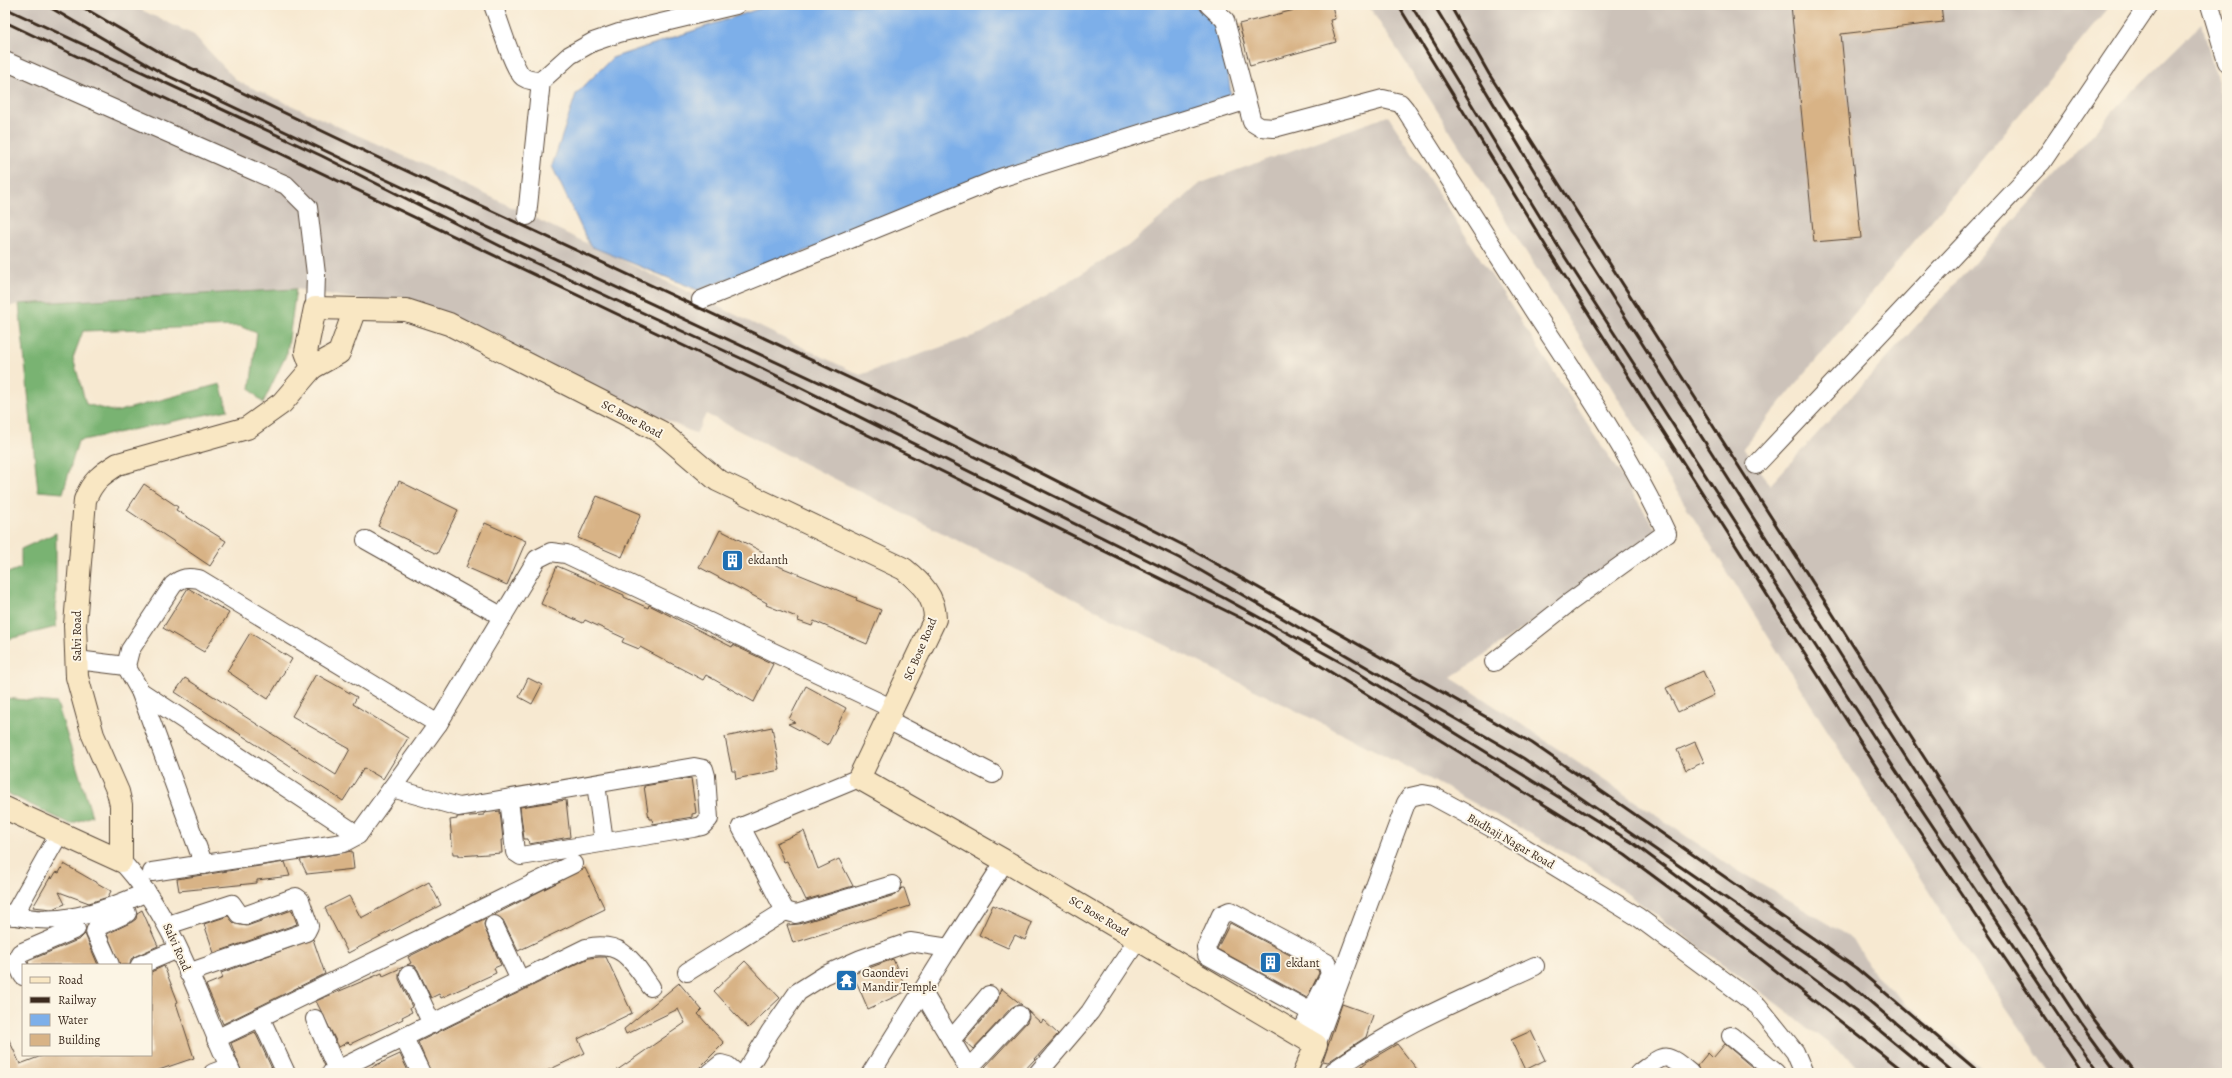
<svg xmlns="http://www.w3.org/2000/svg" width="2232" height="1078" viewBox="0 0 2232 1078" font-family="Alegreya,serif">
  <style>
    .industrial { fill: #ccc2b9 }
    .forest { fill: #79b372; stroke: #5a6e48 }
    .water { fill: #7dafe9; stroke: #5c6c84 }
    .building { fill: #d8b386 }
    .lines { fill: none; stroke-linecap: round; stroke-linejoin: round }
    .street-casing { stroke: #574739; stroke-width: 20 }
    .secondary-casing { stroke: #574739; stroke-width: 24 }
    .street { stroke: #fff; stroke-width: 18 }
    .secondary { stroke: #f9e7c3; stroke-width: 22 }
    .rail { stroke: #3b2a1e; stroke-width: 3 }
    .labels { text-anchor: middle; dominant-baseline: central; stroke-width: 4; stroke-linejoin: round; paint-order: stroke }
    .street-label { font-size: 12px; fill: #3b2a1e; stroke: #fcf5e5 }
    .poi-label { font-size: 12px; fill: #3b2a1e; stroke: #fcf5e5; text-anchor: start }
  </style>
  <rect width="100%" height="100%" fill="#fcf5e5"/>
  <filter id="ink" filterUnits="userSpaceOnUse"><feTurbulence type="fractalNoise" baseFrequency=".025" numOctaves="2"/><feDisplacementMap in="SourceGraphic" scale="8" xChannelSelector="R" yChannelSelector="G"/><feConvolveMatrix kernelMatrix="1 2 1 2 8 2 1 2 1" color-interpolation-filters="sRGB"/></filter>
  <filter id="wash" filterUnits="userSpaceOnUse"><feTurbulence type="fractalNoise" baseFrequency=".012" numOctaves="4" result="noise"/><feDisplacementMap in="SourceGraphic" scale="16" xChannelSelector="R" yChannelSelector="G"/><feGaussianBlur stdDeviation="0.9" result="paint"/><feColorMatrix in="noise" values="0 0 0 0 0 0 0 0 0 0 0 0 0 0 0 0 0 1.4 0 .05"/><feComposite in="paint" operator="in"/></filter>
  <g filter="url(#wash)">
    <rect width="100%" height="100%" fill="#f7e9d1"/>
    <g class="industrial">
      <path d="M5,5H131L194,35L237,81L435,170L860,375L982,333L1128,246L1201,183L1388,116L1659,534L1451,678L1475,693L1732,867L1853,939L1875,976L1987,1073H1867L1781,1007L1588,865L1400,763L706,414L696,434L437,312L296,289L19,304L5,308Z"/>
      <path d="M1368,5H2110L1743,448L1770,485L2124,100L2202,23L2227,121V1073H2051L1951,927L1431,101Z"/>
    </g>
    <g class="forest">
      <path d="M296,289L287,353L263,403L250,389L257,333L239,326L83,331L73,358L86,404L116,412L220,384L228,410L78,441L63,493L38,491L19,304Z"/>
      <path d="M56,533V627L5,640V574L21,568V549Z"/>
      <path d="M5,698L57,703L92,816L70,824L5,792Z"/>
    </g>
    <path class="water" d="M770,5H1194L1222,25L1231,96L698,290L590,246L552,166L576,94L612,58Z"/>
    <g id="blocks">
      <g class="building">
        <path d="M1314,5H1332L1335,19L1330,20L1336,42L1250,66L1239,24Z"/>
        <path d="M1791,5H1941L1943,22L1841,34L1861,238L1814,242Z"/>
        <path d="M399,481L458,510L437,554L378,526Z"/>
        <path d="M144,484L178,507L176,510L226,541L210,566L127,510Z"/>
        <path d="M597,496L641,514L622,557L578,538Z"/>
        <path d="M485,523L526,541L507,585L466,567Z"/>
        <path d="M720,530L765,553L761,559L857,598L856,600L881,610L867,644L814,621L812,626L798,621L799,618L766,605L767,603L699,567L705,555L707,556Z"/>
        <path d="M557,566L624,595V597L648,608L649,605L732,647L733,645L773,664L754,702L706,675L703,680L640,647L639,649L622,642L624,638L585,620L583,623L541,604Z"/>
        <path d="M188,588L229,613L204,652L163,628Z"/>
        <path d="M250,633L292,659L268,699L227,671Z"/>
        <path d="M1703,671L1714,695L1678,712L1666,688Z"/>
        <path d="M316,674L357,697L353,704L408,738L383,779L364,768L343,801L175,692L185,678L336,775L350,749L292,716Z"/>
        <path d="M528,678L542,685L532,704L519,697Z"/>
        <path d="M806,686L846,708L828,745L788,724L795,722L789,719Z"/>
        <path d="M772,727L780,770L736,779L735,771H732L725,737Z"/>
        <path d="M1695,742L1704,762L1686,770L1677,750Z"/>
        <path d="M691,778L696,813L692,814V817L653,824L652,819H649L644,786Z"/>
        <path d="M566,800L570,837L529,844L528,839H524L520,807Z"/>
        <path d="M500,811L503,840H501L502,853L459,856V854H453L450,820L457,819V817L484,815V813Z"/>
        <path d="M804,831L818,869L839,859L853,886L806,900L787,861L784,862L776,843Z"/>
        <path d="M352,851L354,869L307,874L300,860Z"/>
        <path d="M285,862L290,876L257,880V883L179,891L177,879Z"/>
        <path d="M64,864L111,891L108,897L89,903L59,892L65,904L52,909L33,907L51,876L52,879L56,872L59,873Z"/>
        <path d="M585,868L605,909L518,951L503,920L494,915Z"/>
        <path d="M429,882L441,905L348,953L325,908L349,896L361,918Z"/>
        <path d="M902,888H904L910,906L793,943L787,925L799,924L895,895Z"/>
        <path d="M993,905L1032,923L1025,940L1015,935L1008,948L979,935Z"/>
        <path d="M142,910L158,946L136,956L131,959L130,965H120L107,934L132,922L136,919L137,913Z"/>
        <path d="M292,910L297,924L214,953L204,924L228,916L235,924L247,926Z"/>
        <path d="M486,918L484,924L485,929L501,965L494,968L496,973L441,998L439,994L431,998L418,970L415,966L407,965L411,963L408,957Z"/>
        <path d="M1230,923L1318,970L1319,973L1307,998L1217,949Z"/>
        <path d="M85,934L98,965H29L28,961L80,939Z"/>
        <path d="M313,939L325,974L223,1024L206,985L223,978L221,973Z"/>
        <path d="M599,957H606L632,1013L578,1039L585,1053L542,1073H431L418,1042L589,958Z"/>
        <path d="M893,959L907,991L868,1009L853,974Z"/>
        <path d="M745,961L780,998L748,1028L714,991Z"/>
        <path d="M164,966L178,1002L176,1003L194,1058L150,1073H5V1031L20,1064L44,1055H151V972Z"/>
        <path d="M403,967L399,974V979L412,1007L410,1008L412,1012L402,1017L403,1019L350,1044L348,1042L339,1047L316,1001L382,973L383,976Z"/>
        <path d="M679,983L702,1010L698,1014L724,1043L694,1073H613L685,1023L678,1009L626,1034L624,1029Z"/>
        <path d="M1001,988L1022,1005H1016L1011,1008L973,1049L964,1041L997,1002Z"/>
        <path d="M1342,1004L1373,1015L1366,1037L1328,1062L1323,1061Z"/>
        <path d="M1028,1011L1041,1023L1043,1020L1058,1034L1022,1073H992L985,1067L1027,1022L1029,1017Z"/>
        <path d="M1531,1031L1545,1060L1525,1070L1511,1040Z"/>
        <path d="M255,1032L274,1073H242L231,1043Z"/>
        <path d="M1397,1044L1420,1073H1353L1368,1061Z"/>
        <path d="M1725,1044L1759,1073H1700L1697,1066L1708,1053L1713,1058Z"/>
        <path d="M400,1054L409,1073H359Z"/>
      </g>
    </g>
  </g>
  <g filter="url(#ink)">
    <use href="#blocks" fill-opacity="0" stroke="#574739" stroke-width="1"/>
    <g class="lines">
      <defs>
        <g id="street">
          <path d="M493,5C499,20 513,69 523,77C529,81 534,81 541,81L570,55L593,42L619,33L736,5"/>
          <path d="M1209,5L1225,20L1252,122L1260,127L1274,128L1383,99L1400,103L1405,109C1448,177 1491,245 1535,313C1582,384 1631,456 1667,534L1663,535L1570,602L1494,662"/>
          <path d="M2210,5L2227,62"/>
          <path d="M5,61L286,185L308,207L316,274L315,308"/>
          <path d="M527,216L541,81"/>
          <path d="M701,300L1000,178L1245,101"/>
          <path d="M1756,465L2042,162L2148,5"/>
          <path d="M366,540L503,617"/>
          <path d="M77,660L126,666"/>
          <path d="M140,691L358,835"/>
          <path d="M888,720L993,774"/>
          <path d="M596,784L604,842"/>
          <path d="M392,788L459,807L694,767L704,769L706,776L709,819L702,826L693,828L521,856L515,852L509,799"/>
          <path d="M121,861C177,920 198,1001 232,1073"/>
          <path d="M204,865L140,691L126,666L130,650L173,585C182,577 188,577 199,579L438,724L537,559L551,552L566,554L893,709"/>
          <path d="M152,872L343,843L358,835L438,724"/>
          <path d="M785,911L741,827L859,778"/>
          <path d="M5,913C57,929 99,913 147,892"/>
          <path d="M13,916L59,834"/>
          <path d="M168,925L232,904L239,914L244,916L296,897L300,900L309,926L306,932L188,973"/>
          <path d="M494,925L520,980"/>
          <path d="M110,965L95,932L97,927L127,913"/>
          <path d="M140,965L178,949"/>
          <path d="M687,972L785,911L796,914L892,885"/>
          <path d="M409,975L432,1024"/>
          <path d="M23,976L16,961L20,953L76,929"/>
          <path d="M922,991L971,1073"/>
          <path d="M260,1017L286,1073"/>
          <path d="M315,1019L337,1070"/>
          <path d="M1300,1035L1330,974L1327,963L1230,911L1221,915L1206,948L1207,955L1311,1012"/>
          <path d="M1731,1036L1776,1073"/>
          <path d="M404,1038L421,1073"/>
          <path d="M216,1039L573,864"/>
          <path d="M951,1040L989,995"/>
          <path d="M1316,1045L1406,803L1410,797L1423,794L1433,796L1494,829L1638,917L1758,1006L1795,1052L1804,1073"/>
          <path d="M968,1069L1019,1015"/>
          <path d="M213,1073L229,1067"/>
          <path d="M331,1073L586,948C623,940 632,961 651,987"/>
          <path d="M710,1073L721,1064L728,1066L736,1073"/>
          <path d="M745,1073L770,1032L798,992L825,975L861,959L910,942L949,948L1005,861"/>
          <path d="M871,1073L949,948"/>
          <path d="M1038,1073L1090,1012L1138,939"/>
          <path d="M1331,1073C1393,1027 1465,998 1535,966"/>
          <path d="M1639,1073C1665,1054 1664,1051 1690,1073"/>
        </g>
        <g id="secondary">
          <path d="M312,368L339,353L355,309"/>
          <path d="M5,808L121,861V805L118,792L93,735L77,677L75,625L85,500C92,481 102,474 118,464L247,428L282,403L312,368L306,352L315,308L406,310L449,324L661,432L717,480L904,569C921,583 935,596 935,619L859,778L1005,861L1316,1045L1304,1073"/>
        </g>
      </defs>
      <use href="#street" class="street-casing"/>
      <use href="#secondary" class="secondary-casing"/>
      <use href="#street" class="street"/>
      <use href="#secondary" class="secondary"/>
      <g class="rail">
        <path d="M46,5L160,72L376,175L896,418L1179,558L1523,758L1846,981L1954,1073"/>
        <path d="M79,5L168,57L383,160L903,403L1185,546L1532,743L1856,968L1980,1073"/>
        <path d="M1398,5L1547,248L1882,776L2082,1073"/>
        <path d="M1411,5L1556,243L1894,768L2070,1032L2099,1073"/>
        <path d="M1434,5L1571,232L1907,759L2082,1025L2117,1073"/>
        <path d="M1450,5L1489,74L1920,751L2093,1018L2135,1073"/>
        <path d="M5,8L322,156L514,253L751,363L1222,597L1344,664L1633,843L1855,1010L1931,1073"/>
        <path d="M5,22L768,386L1255,625L1625,855L1695,907L1906,1073"/>
      </g>
    </g>
  </g>
  <defs>
    <symbol id="building-square" viewBox="-11 -11 22 22"><rect x="-9" y="-9" width="18" height="18" rx="4" fill="#1f6fb2" stroke="#fcf5e5"/><path d="M-4-6H4V6H1V3H-1V6H-4ZM-2.5-4.3h1.7v1.8h-1.7ZM.8-4.3h1.7v1.8H.8ZM-2.5-1h1.7V.8h-1.7ZM.8-1h1.7V.8H.8Z" fill="#fff"/></symbol>
    <symbol id="temple-square" viewBox="-11 -11 22 22"><rect x="-9" y="-9" width="18" height="18" rx="4" fill="#1f6fb2" stroke="#fcf5e5"/><path d="M0-6L5-2H3V0L6.5 2.5H4V6H1.5V3h-3V6H-4V2.5H-6.5L-3 0V-2H-5Z" fill="#fff"/></symbol>
  </defs>
  <g fill-rule="evenodd">
    <use href="#building-square" x="720" y="548" width="25" height="25"/>
    <use href="#building-square" x="1258" y="950" width="25" height="25"/>
    <use href="#temple-square" x="834" y="968" width="25" height="25"/>
  </g>
  <g class="labels">
    <g class="street-label">
      <text transform="translate(632 419) rotate(28)">SC Bose Road</text>
      <text transform="translate(77 636) rotate(-90)">Salvi Road</text>
      <text transform="translate(920 649) rotate(-67)">SC Bose Road</text>
      <text transform="translate(1511 841) rotate(30)">Budhaji Nagar Road</text>
      <text transform="translate(1099 916) rotate(31)">SC Bose Road</text>
      <text transform="translate(177 947) rotate(66)">Salvi Road</text>
    </g>
    <g class="poi-label">
      <text x="748" y="560">ekdanth</text>
      <text x="1286" y="963">ekdant</text>
      <text x="862" y="973">Gaondevi<tspan x="862" dy="14">Mandir Temple</tspan></text>
    </g>
  </g>
  <rect width="2232" height="1078" fill="none" stroke="#fcf5e5" stroke-width="20"/>
  <rect x="22" y="964" width="130" height="92" fill="#fcf5e5" stroke="#afa495"/>
  <rect x="30" y="977" width="20" height="6" fill="#f9e7c3" stroke="#afa495"/>
  <text x="58" y="984" font-size="12" fill="#3b2a1e">Road</text>
  <rect x="30" y="997" width="20" height="6" fill="#3b2a1e" stroke="#afa495"/>
  <text x="58" y="1004" font-size="12" fill="#3b2a1e">Railway</text>
  <rect x="30" y="1014" width="20" height="12" fill="#7dafe9" stroke="#afa495"/>
  <text x="58" y="1024" font-size="12" fill="#3b2a1e">Water</text>
  <rect x="30" y="1034" width="20" height="12" fill="#d8b386" stroke="#afa495"/>
  <text x="58" y="1044" font-size="12" fill="#3b2a1e">Building</text>
</svg>
